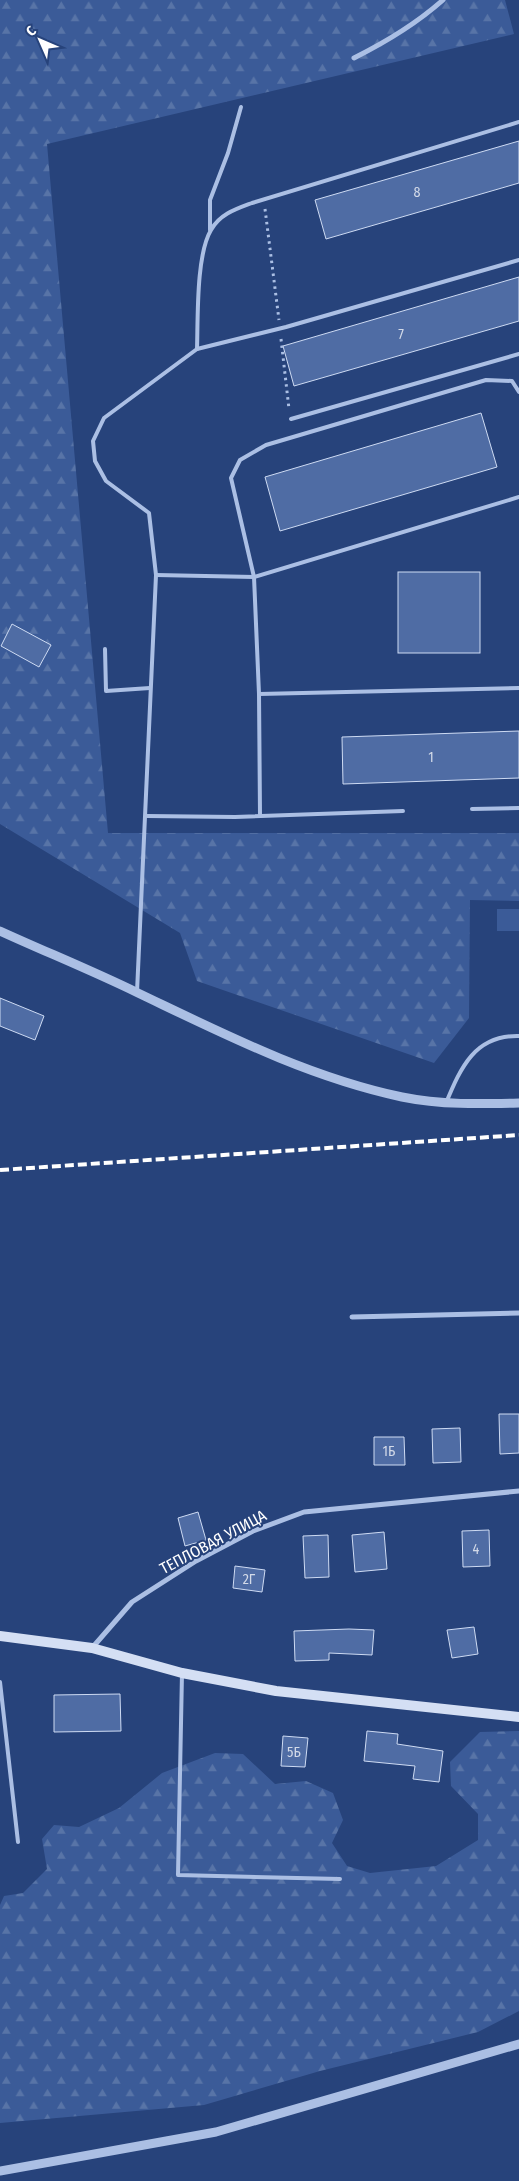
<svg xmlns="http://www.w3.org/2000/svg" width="519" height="2181" viewBox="0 0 519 2181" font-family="'Fira Sans Condensed',sans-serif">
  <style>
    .forest { fill: url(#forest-firs) }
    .park { fill: #3b5b98 }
    .building { fill: #4f6ca4; stroke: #cedbf3 }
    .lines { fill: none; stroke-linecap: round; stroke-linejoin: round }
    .path { stroke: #abbfe4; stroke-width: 3; stroke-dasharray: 2.5 4; stroke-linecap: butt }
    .service { stroke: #abbfe4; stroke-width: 4 }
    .minor { stroke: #abbfe4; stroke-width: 5 }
    .tertiary { stroke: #abbfe4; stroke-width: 9 }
    .secondary { stroke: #d4dff4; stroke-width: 10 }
    .rail { stroke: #fff; stroke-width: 4; stroke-dasharray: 9 4; stroke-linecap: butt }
    .labels { text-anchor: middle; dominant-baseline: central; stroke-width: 4; stroke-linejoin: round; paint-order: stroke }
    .number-label { font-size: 14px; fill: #d3dae8 }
    .street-label { font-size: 16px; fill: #fff; stroke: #27437b }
  </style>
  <defs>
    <pattern id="forest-firs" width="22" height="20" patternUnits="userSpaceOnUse" patternTransform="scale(1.25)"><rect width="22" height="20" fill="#3b5b98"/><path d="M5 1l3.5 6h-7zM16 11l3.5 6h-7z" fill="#5874a7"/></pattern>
  </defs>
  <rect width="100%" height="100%" fill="#27437b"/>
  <g class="forest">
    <path d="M0,0H505L514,34L47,144L108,833H519V901L470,900L469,1018L434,1063L197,981L180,933L0,824Z"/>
    <path d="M519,1731V2011L478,2032L320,2071L204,2105L0,2123V1905L4,1896L23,1893L47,1869L42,1839L54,1825L79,1827L119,1808L162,1773L215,1753L243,1754L275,1784L306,1781L333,1793L343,1820L332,1843L347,1866L370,1873L436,1866L478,1840V1814L451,1786L450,1762L480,1732Z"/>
  </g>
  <rect class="park" x="497" y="909" width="22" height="22"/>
  <g class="building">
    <path d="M519,141V183L326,239L315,200Z"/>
    <path d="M519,277V321L294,386L283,346Z"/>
    <path d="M481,413L497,467L280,531L265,477Z"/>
    <rect x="398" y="572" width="82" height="81"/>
    <path d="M12,624L51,645L39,667L1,646Z"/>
    <path d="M519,731V778L343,784L342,737Z"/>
    <path d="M0,998L44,1016L35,1040L0,1026Z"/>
    <path d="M499,1414H519V1453L500,1454Z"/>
    <path d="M460,1428L461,1462L433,1463L432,1429Z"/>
    <path d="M374,1437H404L405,1465H374Z"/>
    <path d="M198,1512L206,1540L185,1546L178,1518Z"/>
    <path d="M489,1530L490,1566L463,1567L462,1531Z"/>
    <path d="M384,1532L387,1569L355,1572L352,1535Z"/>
    <path d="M328,1535L329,1577L305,1578L303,1536Z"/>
    <path d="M235,1566L265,1570L262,1592L233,1588Z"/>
    <path d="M474,1627L478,1654L452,1658L447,1630Z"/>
    <path d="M349,1629L374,1630L372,1655L329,1653V1660L295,1661L294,1631Z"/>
    <path d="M120,1694L121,1731L54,1732V1695Z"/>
    <path d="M367,1731L398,1734L397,1744L443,1751L439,1782L413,1779L415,1766L364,1761Z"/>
    <path d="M283,1736L308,1738L305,1767L281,1766Z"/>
  </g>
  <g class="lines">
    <g class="path">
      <path d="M265,209L279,320"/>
      <path d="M281,339L289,409"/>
    </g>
    <g class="service">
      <path d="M210,230V200L228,153L241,107"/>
      <path d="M197,349C198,319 196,255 211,230C220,214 236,209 252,203L519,122"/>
      <path d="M291,419L519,354"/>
      <path d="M156,575L254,577L519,497"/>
      <path d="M105,649L106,691L150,688"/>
      <path d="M259,694L519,688"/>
      <path d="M472,809L519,808"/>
      <path d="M260,814L259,694L254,577L231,478L240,460L266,445L486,380L512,381L519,392"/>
      <path d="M147,816L235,817L403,811"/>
      <path d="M137,992L156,575L149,513L106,481L95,461L93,441L104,418L197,349L286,327L519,260"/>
      <path d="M446,1103C461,1067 475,1035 519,1036"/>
      <path d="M182,1673L178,1875L340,1879"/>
      <path d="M0,1682L18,1842"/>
    </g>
    <g class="minor">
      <path d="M354,58C386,42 416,24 443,0"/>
      <path d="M352,1317L519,1313"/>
      <path d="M92,1648L132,1602L196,1561L253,1531L304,1512L519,1491"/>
    </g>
    <g class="tertiary">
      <path d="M0,931C46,952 93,971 138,993C224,1034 308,1077 402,1097C441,1105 480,1104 519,1103"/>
      <path d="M0,2171L216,2132L519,2044"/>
    </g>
    <path class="secondary" d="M0,1636L92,1648L182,1673L276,1691L519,1717"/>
    <path class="rail" d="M0,1170L519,1135"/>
  </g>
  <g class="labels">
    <g class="number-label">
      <text x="417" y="192">8</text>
      <text x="401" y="334">7</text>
      <text x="431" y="757">1</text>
      <text x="389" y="1451">1Б</text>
      <text x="476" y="1549">4</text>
      <text x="249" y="1579">2Г</text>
      <text x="294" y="1752">5Б</text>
    </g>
    <g class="street-label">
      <text transform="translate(213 1542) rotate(-28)">ТЕПЛОВАЯ УЛИЦА</text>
    </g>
  </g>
  <g transform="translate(40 40) rotate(315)" stroke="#27437b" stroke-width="4" paint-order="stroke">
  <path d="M0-4L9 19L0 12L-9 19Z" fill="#ffffff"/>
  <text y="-8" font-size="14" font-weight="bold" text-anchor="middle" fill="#ffffff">С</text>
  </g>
</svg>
